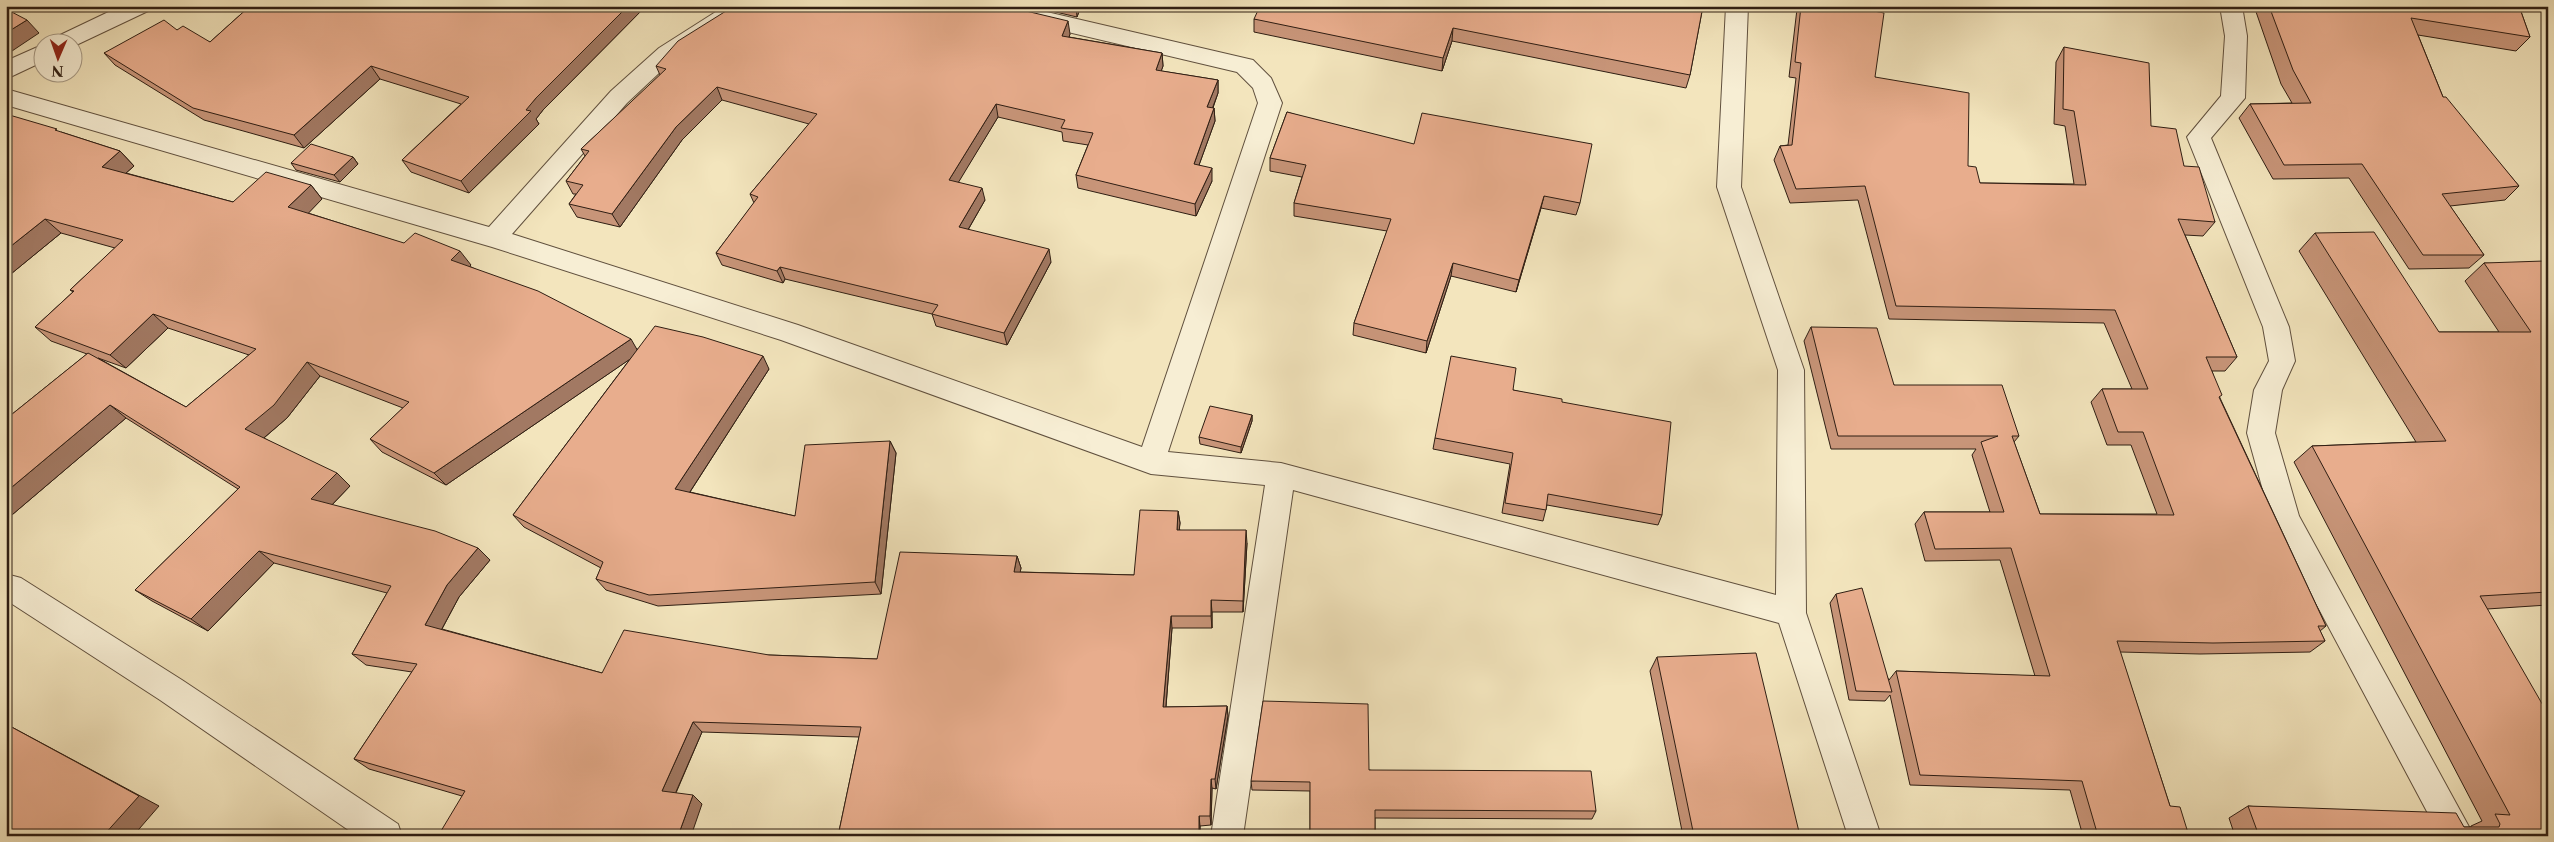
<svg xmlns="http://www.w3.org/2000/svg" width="2554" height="842" viewBox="0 0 2554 842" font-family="'Libre Caslon Text',serif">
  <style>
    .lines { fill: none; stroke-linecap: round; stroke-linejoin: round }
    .minor-casing { stroke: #60503e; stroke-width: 2 }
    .minor { fill: #f7eed4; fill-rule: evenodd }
    .wall { fill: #c89579; stroke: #2f1e13; fill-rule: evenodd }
    .shaded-wall { fill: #a27963; stroke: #2f1e13 }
    .building { fill: #e8ad8d; stroke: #2f1e13 }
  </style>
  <rect width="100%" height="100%" fill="#f3e5bd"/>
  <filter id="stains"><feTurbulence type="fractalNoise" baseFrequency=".004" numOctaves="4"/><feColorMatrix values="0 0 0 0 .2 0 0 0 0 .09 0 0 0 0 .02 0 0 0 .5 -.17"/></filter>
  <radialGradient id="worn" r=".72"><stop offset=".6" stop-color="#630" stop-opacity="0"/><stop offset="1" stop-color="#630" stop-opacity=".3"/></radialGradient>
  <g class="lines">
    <defs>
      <g id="minor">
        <path d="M121,6H151L148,11L72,47V42H53L56,37Z"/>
        <path d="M725,6H752L749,11L675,58L627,103L512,234L798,325L1142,447L1258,103L1253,88L1237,72L988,13L980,11L977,6H1021L1253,60L1271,78L1282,103L1168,452L1281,463L1776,595L1778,370L1717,187L1726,6H1748L1741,187L1804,370L1806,613L1881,836H1848L1779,623L1293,490L1243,836H1211L1265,485L1151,474L781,340L492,247L6,105V89L489,227L611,91L659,48Z"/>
        <path d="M2220,6H2242L2247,36L2245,98L2211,138L2289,327L2295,361L2282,390L2275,433L2299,516L2474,836H2440L2271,519L2247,433L2254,390L2269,361L2263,327L2187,137L2221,96L2225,36Z"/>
        <path d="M42,45V62L6,79V61Z"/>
        <path d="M6,574L21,578L182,680L398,824L402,836H357L160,700L6,600Z"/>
      </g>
    </defs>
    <use href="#minor" class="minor-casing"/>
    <use href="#minor" class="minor"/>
  </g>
  <g class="wall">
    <path d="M250,6H646L543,110L536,119L539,124L469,193L411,172L402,160L461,104L380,79L304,148L204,120L115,65L104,53L177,30L210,42Z"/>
    <path d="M1030,6H1081L1077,17Z"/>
    <path d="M1703,6L1690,75L1686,88L1452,41L1442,71L1254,32V19Z"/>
    <path d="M1798,6H1848L1875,77L1968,166L1980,183L2074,184L2065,126L2054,124L2056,62L2064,47L2151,126L2184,166L2215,222L2203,236L2185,235L2237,357L2225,371H2212L2220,398L2326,626L2320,631L2325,641L2310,652L2200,654L2120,652L2170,806L2189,836H2083L2070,790L1910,785L1890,695L1885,701L1849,700L1830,603L1836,594L1889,680L1896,671L2035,676L2000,560L1925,561L1915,524L1924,512H1990L1972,455L1976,449H1831L1804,341L1811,327L1894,385L2019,436L2014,442L2040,514H2157L2131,445H2107L2091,402L2102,389H2132L2104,323L1889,319L1858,200L1790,203L1774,160L1780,146L1788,145L1796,78L1789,77L1797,9Z"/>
    <path d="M2254,6H2519L2530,37L2516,51L2418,35L2443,97L2519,186L2505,200L2450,206L2484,255L2469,268L2409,269L2349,178L2273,179L2239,118L2250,104L2292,103L2281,84Z"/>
    <path d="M1070,34L1069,37L1162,53L1163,66L1161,71L1218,80V93L1213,108H1214L1215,121L1199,165L1212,181L1196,216L1078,188L1076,175L1088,145L1063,141L1062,132L998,117L958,182L985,200L968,230L1051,262L1007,345L936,326L932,314L785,279L783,283L722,265L716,253L754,203L750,194L809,124L722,100L682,140L620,227L577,217L569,204L576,194H573L566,181L585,156L581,149L660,75L656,66Z"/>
    <path d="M1287,112L1580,203L1576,215L1541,208L1516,292L1451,276L1426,353L1353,335L1354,323L1387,231L1294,216V203L1302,177L1270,171V158Z"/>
    <path d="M61,132L120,151L134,166L126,173L233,202L311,185L322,199L308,213L471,265L469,266L637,349L769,369L690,492L795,516L890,441L896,453L881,594L658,606L606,590L596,579L601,568L524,527L513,515L630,359L446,485L382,452L370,439L403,408L320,376L287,418L264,438L350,486L332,505L490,560L459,597L442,629L602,673L769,655L877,659L1017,556L1021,568L1020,572L1134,575L1178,511L1180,523L1179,530L1247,543L1243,612H1212V628H1172L1166,707L1227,706L1228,716L1216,789L1212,788L1211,825L1200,826V836H838L859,737L702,732L676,793L702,804L462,796L369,769L354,759L412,672L366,665L352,654L387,593L274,563L208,631L152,601L135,590L238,489L126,418L6,520V419L87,354L51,341L35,327L73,292L70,290L115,248L61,233L6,278ZM168,328L249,355L186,407L98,358L126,368Z"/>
    <path d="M353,157L358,164L340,182L296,170L291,163Z"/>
    <path d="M2315,233L2439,332H2499L2465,281L2484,263L2548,266V605L2487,609L2548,836H2235L2229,818L2248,806L2464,827H2471V826L2482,821L2294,462L2312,446L2416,442L2299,251Z"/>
    <path d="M1513,390L1562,402L1662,515L1658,525L1547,505L1543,521L1502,513L1510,464L1433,449L1435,438Z"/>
    <path d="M1252,415V421L1241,453L1200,444L1199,437Z"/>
    <path d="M1657,657L1800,836H1683L1650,671Z"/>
    <path d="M1369,770L1596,811L1592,819L1375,818V836H1310V791L1252,790L1251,781Z"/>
  </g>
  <g class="shaded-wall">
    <path d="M628,6H646L543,110L536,119L539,124L469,193L461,181L536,98Z"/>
    <path d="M1076,6H1081L1077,17Z"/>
    <path d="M27,20L39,33L6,55V33Z"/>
    <path d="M1068,21L1070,34L1065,49L1062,36Z"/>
    <path d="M1453,28L1452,41L1442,71L1443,58Z"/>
    <path d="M1162,53L1163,66L1157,83L1156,70Z"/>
    <path d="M371,66L380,79L304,148L294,135Z"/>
    <path d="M1218,80V93L1208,120L1207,107Z"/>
    <path d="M717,87L722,100L682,140L620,227L612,214L676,127Z"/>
    <path d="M996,104L998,117L952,193L949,180Z"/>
    <path d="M1214,108L1215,121L1195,176L1194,164Z"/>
    <path d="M120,151L134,166L116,182L102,167Z"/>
    <path d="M353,157L358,164L340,182L334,175Z"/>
    <path d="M1212,168V181L1196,216L1195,204Z"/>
    <path d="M311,185L322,199L300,222L288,207Z"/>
    <path d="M982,188L985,200L962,240L959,227Z"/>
    <path d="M1544,196L1541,208L1516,292L1519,280Z"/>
    <path d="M45,219L61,233L6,278V250Z"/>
    <path d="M1049,249L1051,262L1007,345L1004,333Z"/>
    <path d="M460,251L471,265L462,274L451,260Z"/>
    <path d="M1453,263L1451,276L1426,353L1427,341Z"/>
    <path d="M780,267L785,279L783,283L777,271Z"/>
    <path d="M153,314L168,328L126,368L110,355Z"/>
    <path d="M631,339L639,353L446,485L434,473Z"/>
    <path d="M763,356L769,369L684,501L675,489Z"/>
    <path d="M307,362L320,376L287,418L259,442L245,429Z"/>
    <path d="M110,405L126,418L6,520V492Z"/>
    <path d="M1252,415V421L1241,453V447Z"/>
    <path d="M890,441L896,453L881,594L875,582Z"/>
    <path d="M337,473L350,486L325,512L311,499Z"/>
    <path d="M1178,511L1180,523L1178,542L1177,530Z"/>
    <path d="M1246,530L1247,543L1243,612V601Z"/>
    <path d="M478,548L490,560L459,597L438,636L425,625L447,585Z"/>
    <path d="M259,551L274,563L208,631L191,619Z"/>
    <path d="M1017,556L1021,568L1018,583L1014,572Z"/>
    <path d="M1211,600L1212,612V628L1211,616Z"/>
    <path d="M1171,616L1172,628L1165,718L1163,707Z"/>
    <path d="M1227,706L1228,716L1216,789L1215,779Z"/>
    <path d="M693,722L702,732L672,801L662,791Z"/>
    <path d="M6,724L21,732L159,806L133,836H103Z"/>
    <path d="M1211,779L1212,788L1211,825L1210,816Z"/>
    <path d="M693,795L702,804L691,836H678Z"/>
    <path d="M1199,816L1200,826V836H1199Z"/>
  </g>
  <g class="building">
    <path d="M250,6H628L536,98L526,110L531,111L461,181L402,160L469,97L371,66L294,135L193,108L104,53L164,20L177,30L183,26L210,42Z"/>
    <path d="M734,6H1005L1068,21L1062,36L1162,53L1156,70L1218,80L1207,107L1214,108L1194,164L1212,168L1195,204L1076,175L1093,133L1061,128L1065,120L996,104L949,180L982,188L959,227L1049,249L1004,333L932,314L938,305L780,267L777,271L716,253L758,197L750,194L817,114L717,87L676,127L612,214L569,204L583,185L566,181L589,151L581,149L666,69L656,66L678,41Z"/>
    <path d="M1260,6H1703L1690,75L1453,28L1443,58L1254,19Z"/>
    <path d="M1801,6H1848L1884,13L1875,77L1969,93L1968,166L1976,167L1980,183L2086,185L2074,111L2063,109L2064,47L2149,63L2151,126L2176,129L2184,166L2199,167L2215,222L2178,219L2237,357H2206L2222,395L2219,397L2326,626H2318L2325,641L2213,643L2117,641L2170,806L2180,807L2189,836H2098L2082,781L1920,775L1896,671L2050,676L2011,548L1935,549L1924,512H2004L1981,442L1998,436H1838L1811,327L1877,328L1894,385H2002L2019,436H2012L2040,514L2174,515L2143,432H2118L2102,389H2148L2115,310L1896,306L1865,186L1796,189L1780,146L1792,145L1801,63L1795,62Z"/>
    <path d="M2269,6H2519L2530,37L2411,18L2443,97H2446L2519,186L2442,194L2484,255H2423L2362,164L2284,165L2250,104L2311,103L2293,70Z"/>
    <path d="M6,9L27,20L6,33Z"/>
    <path d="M1287,112L1414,144L1422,113L1592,144L1580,203L1544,196L1519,280L1453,263L1427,341L1354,323L1391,219L1294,203L1306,165L1270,158Z"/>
    <path d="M6,114L57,129L55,130L120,151L102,167L233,202L266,172L311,185L288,207L404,243L415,233L460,251L451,260L538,291L631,339L434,473L370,439L409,402L307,362L274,405L245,429L337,473L311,499L435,531L478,548L447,585L425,625L602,673L624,630L769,655L877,659L900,552L1017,556L1014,572L1134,575L1140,510L1178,511L1177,530H1246L1243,601L1211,600V616H1171L1163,707L1227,706L1215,779H1211L1210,816H1199V836H838L861,727L693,722L662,791L693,795L678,836H438L465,791L354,759L417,664L352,654L391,586L259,551L191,619L135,590L240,487L110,405L6,492V419L88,353L186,407L256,349L153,314L110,355L35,327L74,291L70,290L123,240L45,219L6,250Z"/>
    <path d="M311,144L353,157L334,175L291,163Z"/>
    <path d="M2374,232L2439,332H2531L2484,263L2544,261L2548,266V592L2480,596L2548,714V836H2259L2248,806L2456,813L2464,827H2499L2500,824L2495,814L2510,815L2312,446L2446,441L2315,233Z"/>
    <path d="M655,326L703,337L763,356L675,489L795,516L805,445L890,441L875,582L649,595L596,579L603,562L513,515Z"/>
    <path d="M1451,356L1516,368L1513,390L1562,399V402L1671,422L1662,515L1548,494L1546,510L1505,503L1513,453L1435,438Z"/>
    <path d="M1210,406L1252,415L1241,447L1199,437Z"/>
    <path d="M1862,588L1892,692L1856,691L1836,594Z"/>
    <path d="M1756,653L1800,836H1694L1657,657Z"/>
    <path d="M1263,701L1368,704L1369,770L1591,771L1596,811L1375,810V836H1310V782L1251,781Z"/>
    <path d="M6,724L139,796L103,836H6Z"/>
  </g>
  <rect width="2554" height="842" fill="none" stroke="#f3e5bd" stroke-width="25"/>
  <rect x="8" y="8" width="2539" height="827" fill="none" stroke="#2f1e13" stroke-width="2.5"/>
  <rect x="12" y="12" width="2529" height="817" fill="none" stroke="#2f1e13"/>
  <g transform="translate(58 58) rotate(182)"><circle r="24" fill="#f7eed4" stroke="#a79b87"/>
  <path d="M0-4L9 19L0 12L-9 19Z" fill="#8f2418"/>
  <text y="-8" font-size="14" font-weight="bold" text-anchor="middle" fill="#2f1e13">N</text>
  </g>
  <rect width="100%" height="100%" filter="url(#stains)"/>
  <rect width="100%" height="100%" fill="url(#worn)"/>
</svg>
